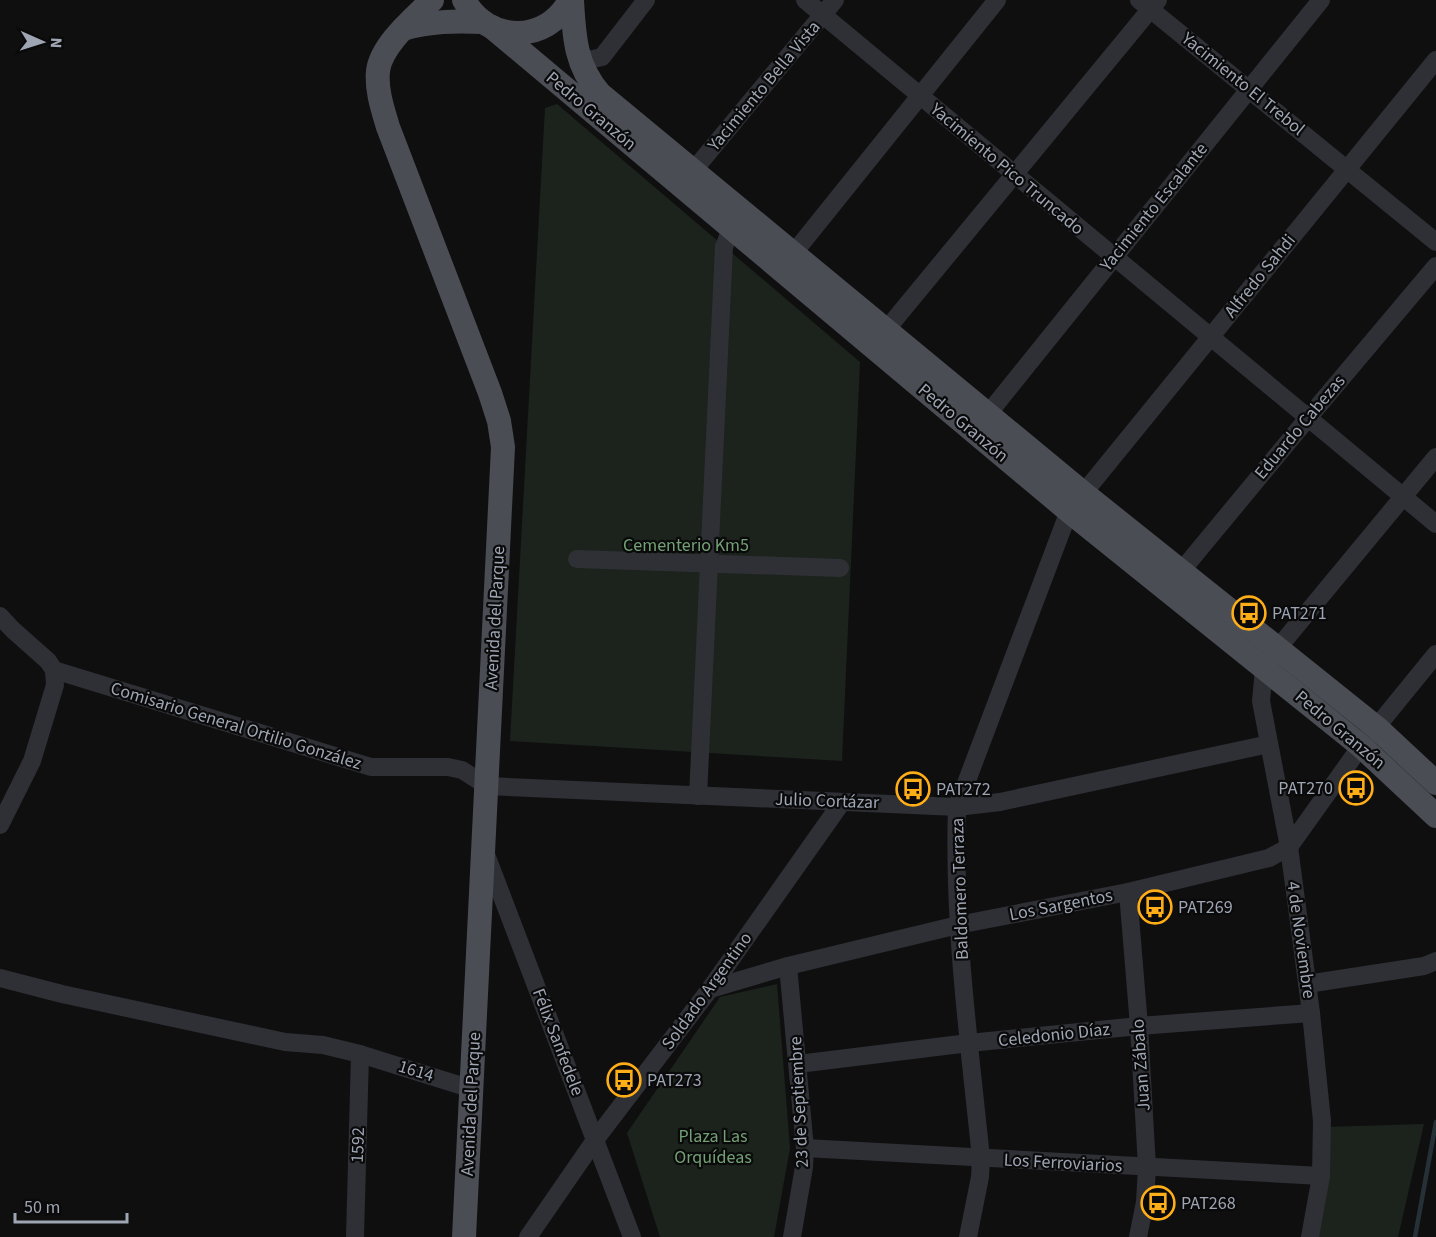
<svg xmlns="http://www.w3.org/2000/svg" width="1436" height="1237" viewBox="0 0 1436 1237" font-family="'Source Sans 3',sans-serif">
  <style>
    .green { fill: #1b231c }
    .lines { fill: none; stroke-linecap: round; stroke-linejoin: round }
    .stream { stroke: #263037; stroke-width: 4.5 }
    .minor { stroke: #2f3035; stroke-width: 18 }
    .major { stroke: #4b4d55; stroke-width: 24 }
    .labels { text-anchor: middle; dominant-baseline: central; stroke-width: 4.5; stroke-linejoin: round; paint-order: stroke }
    .street-label { font-size: 18px; fill: #9ea5b3; stroke: #0a0a0b }
    .park-label { font-size: 18px; fill: #73a075; stroke: #0a0a0b }
    .poi-label { font-size: 18px; fill: #9ea5b3; stroke: #0a0a0b; text-anchor: start }
  </style>
  <rect width="100%" height="100%" fill="#0f0f10"/>
  <g class="green">
    <path d="M557,104L860,362L842,761L510,741L545,108Z"/>
    <path d="M777,984L790,1148L774,1237H660L627,1133L720,997Z"/>
    <path d="M1424,1124L1398,1237H1315L1324,1127Z"/>
  </g>
  <g class="lines">
    <path class="stream" d="M1415,1237L1436,1122"/>
    <g class="minor">
      <path d="M805,0L1436,524"/>
      <path d="M1139,0L1436,242"/>
      <path d="M580,62L602,57L646,0"/>
      <path d="M693,171L835,0"/>
      <path d="M793,254L997,0"/>
      <path d="M886,330L1158,0"/>
      <path d="M988,414L1321,0"/>
      <path d="M577,559L840,568"/>
      <path d="M1173,581L1308,418L1436,266"/>
      <path d="M0,616L13,630L48,661L54,670"/>
      <path d="M54,670L371,767H448L462,770L487,786L957,807L1000,802L1269,744"/>
      <path d="M698,796L724,247L731,229L740,220"/>
      <path d="M0,825L32,761L55,685L54,670"/>
      <path d="M485,852L632,1237"/>
      <path d="M1128,892L1139,1026L1147,1167L1145,1202L1138,1237"/>
      <path d="M788,966L805,1148L804,1167L792,1237"/>
      <path d="M0,978L62,994L285,1042L323,1045L360,1054L472,1089"/>
      <path d="M1307,984L1424,966L1436,961"/>
      <path d="M710,989L788,966L958,925L1128,892L1269,858L1289,847L1361,746L1436,654"/>
      <path d="M798,1064L969,1043L1139,1026L1311,1013"/>
      <path d="M805,1148L1321,1176"/>
      <path d="M355,1237L360,1054"/>
      <path d="M528,1237L595,1140L710,989L842,802"/>
      <path d="M968,1237L980,1177L981,1158C969,1041 953,924 957,807L1069,511L1436,60"/>
      <path d="M1310,1237L1321,1176L1322,1121L1311,1013L1289,847L1261,701L1264,668L1278,648L1436,457"/>
    </g>
    <g class="major">
      <path d="M432,0C414,18 381,45 378,71C376,90 383,110 388,127L490,393L499,421L503,447L464,1237"/>
      <path d="M464,0C488,44 547,44 570,0"/>
      <path d="M572,0C574,36 575,65 600,94L1083,493L1377,728L1436,783"/>
      <path d="M492,27L1069,511L1361,746L1436,816"/>
      <path d="M403,29C431,21 454,21 483,22"/>
    </g>
  </g>
  <defs>
    <symbol id="bus-ring" viewBox="-11 -11 22 22"><circle r="9.5" fill="#0a0a0b" stroke="#ffae18" stroke-width="1.5"/><path d="M-5-6H5V4H4V6H2V4H-2V6H-4V4H-5ZM-3.5-4V0h7V-4ZM-3.5 1.2v1.5H-2V1.2ZM2 1.2v1.5H3.5V1.2Z" fill="#ffae18"/></symbol>
  </defs>
  <g fill-rule="evenodd">
    <use href="#bus-ring" x="1230" y="594" width="38" height="38"/>
    <use href="#bus-ring" x="1337" y="769" width="38" height="38"/>
    <use href="#bus-ring" x="894" y="770" width="38" height="38"/>
    <use href="#bus-ring" x="1136" y="888" width="38" height="38"/>
    <use href="#bus-ring" x="605" y="1061" width="38" height="38"/>
    <use href="#bus-ring" x="1139" y="1184" width="38" height="38"/>
  </g>
  <g class="labels">
    <g class="street-label">
      <text transform="translate(1243 84) rotate(39)">Yacimiento El Trebol</text>
      <text transform="translate(764 86) rotate(-50)">Yacimiento Bella Vista</text>
      <text transform="translate(591 111) rotate(40)">Pedro Granzón</text>
      <text transform="translate(1007 169) rotate(40)">Yacimiento Pico Truncado</text>
      <text transform="translate(1154 207) rotate(-51)">Yacimiento Escalante</text>
      <text transform="translate(1260 276) rotate(-51)">Alfredo Sahdi</text>
      <text transform="translate(963 423) rotate(40)">Pedro Granzón</text>
      <text transform="translate(1300 427) rotate(-50)">Eduardo Cabezas</text>
      <text transform="translate(495 618) rotate(-87)">Avenida del Parque</text>
      <text transform="translate(236 726) rotate(17)">Comisario General Ortilio González</text>
      <text transform="translate(1340 730) rotate(40)">Pedro Granzón</text>
      <text transform="translate(827 801) rotate(2)">Julio Cortázar</text>
      <text transform="translate(960 889) rotate(-92)">Baldomero Terraza</text>
      <text transform="translate(1061 905) rotate(-11)">Los Sargentos</text>
      <text transform="translate(1301 940) rotate(82)">4 de Noviembre</text>
      <text transform="translate(707 991) rotate(-54)">Soldado Argentino</text>
      <text transform="translate(1054 1035) rotate(-6)">Celedonio Díaz</text>
      <text transform="translate(558 1042) rotate(69)">Félix Sanfedele</text>
      <text transform="translate(1141 1065) rotate(-94)">Juan Zábalo</text>
      <text transform="translate(416 1071) rotate(17)">1614</text>
      <text transform="translate(799 1102) rotate(-93)">23 de Septiembre</text>
      <text transform="translate(471 1104) rotate(-87)">Avenida del Parque</text>
      <text transform="translate(358 1145) rotate(-88)">1592</text>
      <text transform="translate(1063 1163) rotate(3)">Los Ferroviarios</text>
    </g>
    <g class="park-label">
      <text x="686" y="545">Cementerio Km5</text>
      <text x="713" y="1136">Plaza Las<tspan x="713" dy="21">Orquídeas</tspan></text>
    </g>
    <g class="poi-label">
      <text x="1272" y="613">PAT271</text>
      <text x="1333" y="788" text-anchor="end">PAT270</text>
      <text x="936" y="789">PAT272</text>
      <text x="1178" y="907">PAT269</text>
      <text x="647" y="1080">PAT273</text>
      <text x="1181" y="1203">PAT268</text>
    </g>
  </g>
  <g transform="translate(42 42) rotate(93)" stroke="#0a0a0b" stroke-width="4.5" paint-order="stroke">
  <path d="M0-4.5L10 22L0 15L-10 22Z" fill="#9ea5b3"/>
  <text y="-9" font-size="16" font-weight="bold" text-anchor="middle" fill="#9ea5b3">N</text>
  </g>
  <path d="M15 1213v9h112v-9" fill="none" stroke="#9ea5b3" stroke-width="3"/>
  <text x="24" y="1213" font-size="18" fill="#9ea5b3" stroke="#0a0a0b" stroke-width="4.5" paint-order="stroke">50 m</text>
</svg>
